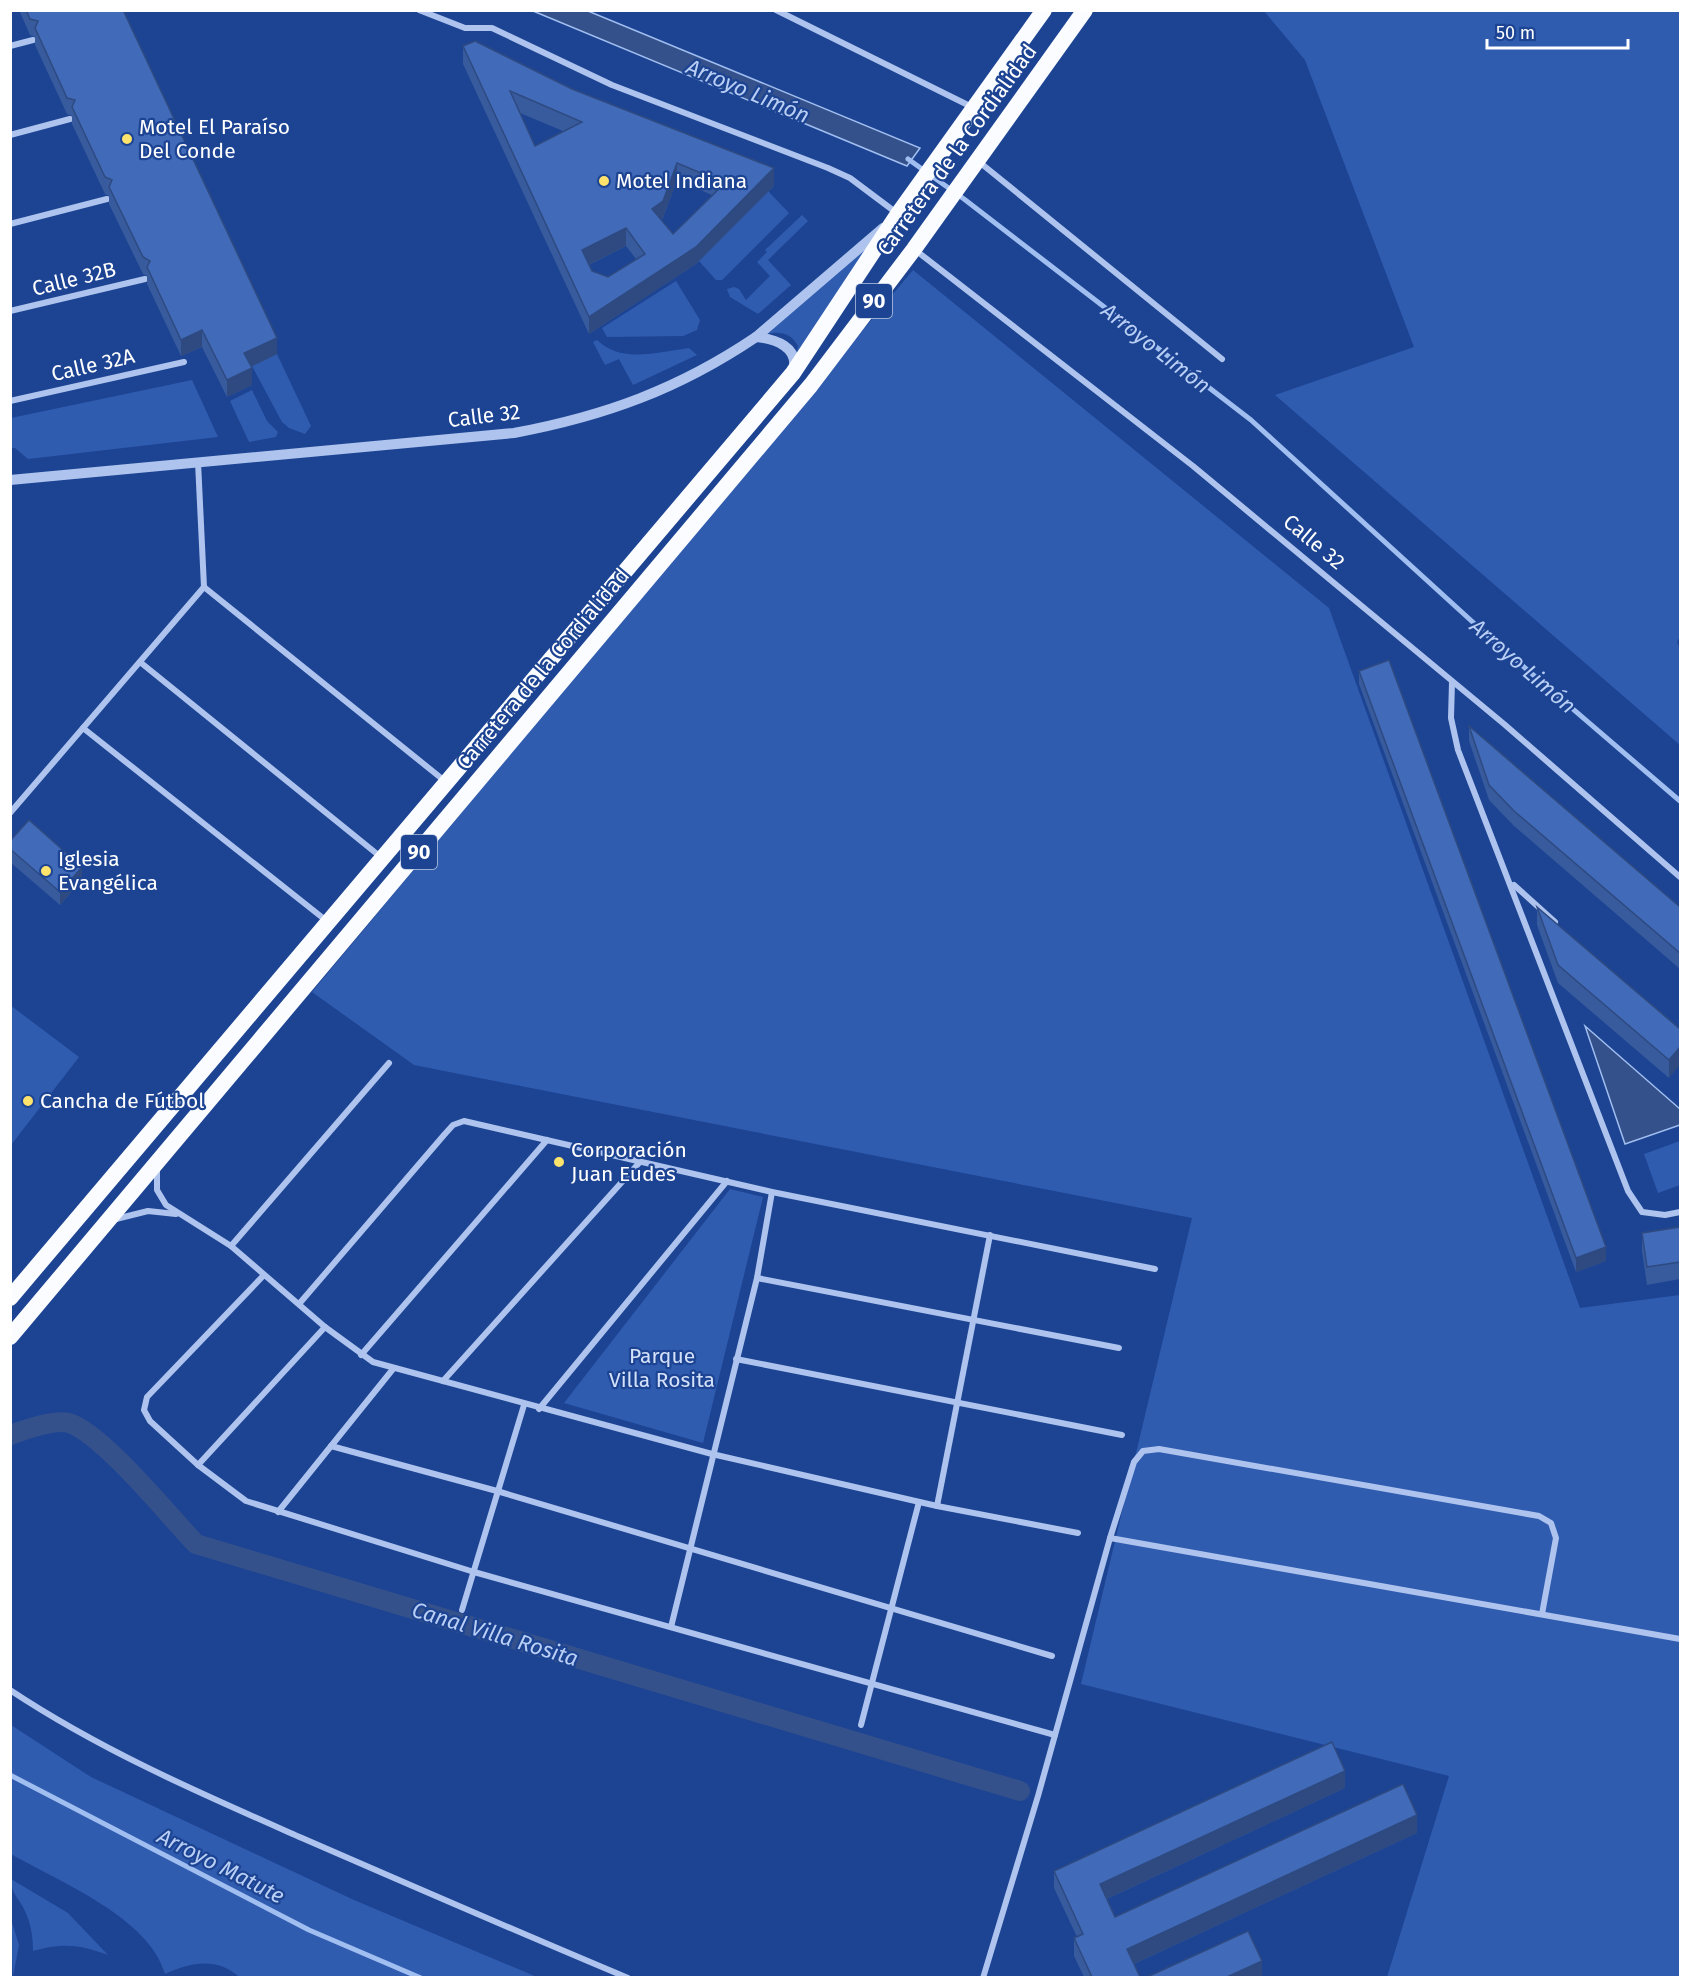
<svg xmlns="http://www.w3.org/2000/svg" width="1691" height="1988" viewBox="0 0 1691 1988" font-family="'Fira Sans',sans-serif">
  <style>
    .green { fill: #305cb0 }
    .water { fill: #35518b; stroke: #a1bef0; stroke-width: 1.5 }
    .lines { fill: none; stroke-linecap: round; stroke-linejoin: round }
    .stream { stroke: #a1bef0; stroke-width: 5 }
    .canal { stroke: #35518b; stroke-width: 20 }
    .minor { stroke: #aec4ee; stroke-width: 6 }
    .tertiary { stroke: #aec4ee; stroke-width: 10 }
    .trunk { stroke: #fafcff; stroke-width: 16 }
    .wall { fill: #385b9e; fill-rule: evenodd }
    .shaded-wall { fill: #2e4a81 }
    .building { fill: #416ab8; stroke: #2e4a81; stroke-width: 1.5; fill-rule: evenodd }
    .poi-dot { fill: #fee36d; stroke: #1d4493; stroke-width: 2 }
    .labels { text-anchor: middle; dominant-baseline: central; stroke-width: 4.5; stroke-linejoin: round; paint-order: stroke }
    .shield { fill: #1d4493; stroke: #bbc7df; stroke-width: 1.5 }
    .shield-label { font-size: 20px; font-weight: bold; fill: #fff }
    .poi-label { font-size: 21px; fill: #fff; stroke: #1d4493; text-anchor: start }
    .street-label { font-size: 21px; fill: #fff; stroke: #1d4493 }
    .park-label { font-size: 21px; fill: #d4e1fa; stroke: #1d4493 }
    .water-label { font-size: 22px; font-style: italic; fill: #bacff5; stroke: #1d4493 }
  </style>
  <rect width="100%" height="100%" fill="#1d4493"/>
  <g class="green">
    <path d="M1264,11H1680V636L1677,642L1680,650V745L1275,395L1414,347L1305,60Z"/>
    <path d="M768,191L789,213L722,280H716L699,261Z"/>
    <path d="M802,215L808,221L768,260L791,285L758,314L730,297L727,289L734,287L739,289L746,300L770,276L757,262L767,252L765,250Z"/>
    <path d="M884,229L796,356L798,346C791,333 780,331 767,334Z"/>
    <path d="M913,270L1329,608L1580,1308L1680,1295V1977H1387L1449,1776L1081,1684L1192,1218L414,1065L312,992Z"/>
    <path d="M676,281L700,320L697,330L683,336L607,337L602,328Z"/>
    <path d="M597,340C622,364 658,352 689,348L697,355L633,385L619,359L605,365L593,342Z"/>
    <path d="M277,354L311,426L305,434L289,428L282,422L252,366Z"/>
    <path d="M192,380L218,437L28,459L15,448H11V418Z"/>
    <path d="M252,390L267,421L278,432L276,437L249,442L230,401Z"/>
    <path d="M10,1005L79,1057L11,1145H10Z"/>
    <path d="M1680,1141V1185L1658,1193L1644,1154Z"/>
    <path d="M730,1189L763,1197L703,1443L564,1403Z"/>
    <path d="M11,1725L91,1777L354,1900L537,1977L240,1978C218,1957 191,1962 165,1974C149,1917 59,1882 11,1854Z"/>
    <path d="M11,1879L68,1913L108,1955C78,1944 63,1943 33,1951C33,1936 31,1923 24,1909C19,1899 10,1891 11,1879Z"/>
    <path d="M10,1916L19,1945L13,1976Z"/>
  </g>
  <g class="water">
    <path d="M533,11H588L920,148L907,166Z"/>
    <path d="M1585,1026L1680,1109V1125L1625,1144Z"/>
  </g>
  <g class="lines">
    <g class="stream">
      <path d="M908,159L964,199L1251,420L1488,636L1680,801"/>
      <path d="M10,1775L309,1930L421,1978"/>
    </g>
    <path class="canal" d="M10,1435C24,1430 55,1419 69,1423C103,1434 169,1516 196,1544L1020,1791"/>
    <g class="minor">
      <path d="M419,10L465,28H492L612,85L828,168L850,178L898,214"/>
      <path d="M776,10L974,108"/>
      <path d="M10,46L33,40"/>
      <path d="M10,135L70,119"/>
      <path d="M978,161L1222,359"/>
      <path d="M10,224L107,199"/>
      <path d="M914,249L1193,466L1504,724L1680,877"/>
      <path d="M10,311L145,279"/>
      <path d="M10,401L184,362"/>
      <path d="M204,587L446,782"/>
      <path d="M140,662L382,858"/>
      <path d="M1452,682L1451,718L1458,750L1628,1191L1642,1212L1665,1215L1680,1212"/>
      <path d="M83,728L328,922"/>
      <path d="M10,813L204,587L198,462"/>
      <path d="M1514,885L1555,922"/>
      <path d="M157,1169V1190L166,1205L231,1246L325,1327L373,1362L712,1454L937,1506L1078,1533"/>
      <path d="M116,1219L148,1211L176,1214"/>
      <path d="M231,1246L389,1063"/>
      <path d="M264,1275L147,1397L144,1410L150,1421L198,1465L246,1501L474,1572L1055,1735"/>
      <path d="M757,1278L1119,1348"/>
      <path d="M299,1304L444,1135L453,1125L464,1121L772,1192L1155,1269"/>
      <path d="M361,1355L547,1140"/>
      <path d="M736,1359L1122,1435"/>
      <path d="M443,1381L639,1163"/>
      <path d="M539,1409L727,1181"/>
      <path d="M331,1446L497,1491L1052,1656"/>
      <path d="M198,1465L325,1327"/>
      <path d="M937,1506L990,1235"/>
      <path d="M278,1512L393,1369"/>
      <path d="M1110,1538L1680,1639"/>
      <path d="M462,1610L524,1405"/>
      <path d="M671,1627L757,1278L772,1192"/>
      <path d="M10,1690C102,1751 202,1794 302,1838C410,1885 518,1932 628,1978"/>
      <path d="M861,1725L919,1502"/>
      <path d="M983,1978L1038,1796L1110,1538L1134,1462L1143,1451L1159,1449L1539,1516L1551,1523L1556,1538L1542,1614"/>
    </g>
    <g class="tertiary">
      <path d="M756,337C775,339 800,347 793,371"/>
      <path d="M10,480L514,433C605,416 679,389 756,337L883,228"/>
    </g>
    <g class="trunk">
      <path d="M10,1298L793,373L898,214L1044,10"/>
      <path d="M10,1337L811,385L914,249L1085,10"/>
    </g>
  </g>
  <g class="wall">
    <path d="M19,10H123L277,354L251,367L252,385L227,397L202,347L181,356L147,284V276L143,274L109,204V196L105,194L72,124V116L67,114L35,45V37L30,35Z"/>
    <path d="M463,46L774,186L696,264L589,334L463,64ZM520,113L563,131L535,146ZM677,180L712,195L673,234L661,220L663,218ZM626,246L636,259L608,277L592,271L589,265Z"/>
    <path d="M1359,671L1606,1261L1576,1272L1359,684Z"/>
    <path d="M1469,726L1680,907V969L1514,826L1489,800L1469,741Z"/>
    <path d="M10,841L82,880L60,905L10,862Z"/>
    <path d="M1537,907L1680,1029L1669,1078L1558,983L1537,925Z"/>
    <path d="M1680,1227V1279L1647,1285L1642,1251V1233Z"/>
    <path d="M1345,1788L1107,1899L1115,1917L1417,1833L1134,1964L1140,1977H1084L1074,1956V1938L1077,1937L1054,1888V1871Z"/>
  </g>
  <g class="shaded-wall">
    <path d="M677,163V180L663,218L652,226V209Z"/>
    <path d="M774,168V186L696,264L589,334V317Z"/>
    <path d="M626,228V246L582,268V250Z"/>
    <path d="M202,330V347L181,356V340Z"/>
    <path d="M277,338V354L244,370V353Z"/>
    <path d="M252,368V385L227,397V380Z"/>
    <path d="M82,867V880L60,905V892Z"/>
    <path d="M1680,1047V1065L1669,1078V1060Z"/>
    <path d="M1606,1247V1261L1576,1272V1258Z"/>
    <path d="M1345,1771V1788L1100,1902V1884Z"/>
    <path d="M1417,1815V1833L1127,1967V1949Z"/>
    <path d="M1262,1961V1977H1227Z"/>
  </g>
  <g class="building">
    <path d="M26,10H123L277,338L244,353L252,368L227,380L202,330L181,340L147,267L150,261L143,257L109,187L112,180L105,177L72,107L75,100L67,98L35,28L38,21L30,19Z"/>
    <path d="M475,41L572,89L774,168L696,247L589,317L463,46ZM510,91L582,122L535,146ZM677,163L725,183L673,234L652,209L663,201ZM626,228L645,254L608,277L592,271L582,250Z"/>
    <path d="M1389,660L1606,1247L1576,1258L1359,671Z"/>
    <path d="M1469,726L1680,907V953L1514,811L1489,785Z"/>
    <path d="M29,820L82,867L60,892L10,849V841Z"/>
    <path d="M1537,907L1680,1029V1047L1669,1060L1558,965Z"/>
    <path d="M1680,1227V1262L1647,1267L1642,1233Z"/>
    <path d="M1332,1742L1345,1771L1100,1884L1115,1917L1403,1784L1417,1815L1127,1949L1140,1977H1092L1074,1938L1083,1934L1054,1871Z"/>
    <path d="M1248,1931L1262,1961L1227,1977H1147Z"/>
  </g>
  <g class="poi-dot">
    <circle cx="127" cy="139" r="6"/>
    <circle cx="604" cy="181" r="6"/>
    <circle cx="46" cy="871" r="6"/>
    <circle cx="28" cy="1101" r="6"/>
    <circle cx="559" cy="1162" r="6"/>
  </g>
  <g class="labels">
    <g class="shield">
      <rect x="856" y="284" width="36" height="34" rx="4.5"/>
      <rect x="401" y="835" width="36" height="34" rx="4.5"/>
    </g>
    <g class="shield-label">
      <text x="874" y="301">90</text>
      <text x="419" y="852">90</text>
    </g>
    <g class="poi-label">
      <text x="139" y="127">Motel El Paraíso<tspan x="139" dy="24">Del Conde</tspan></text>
      <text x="616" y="181">Motel Indiana</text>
      <text x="58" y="859">Iglesia<tspan x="58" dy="24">Evangélica</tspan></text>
      <text x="40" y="1101">Cancha de Fútbol</text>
      <text x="571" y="1150">Corporación<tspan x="571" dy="24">Juan Eudes</tspan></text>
    </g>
    <g class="street-label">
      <text transform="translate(957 150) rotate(-54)">Carretera de la Cordialidad</text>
      <text transform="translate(74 279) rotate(-14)">Calle 32B</text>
      <text transform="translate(93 365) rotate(-13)">Calle 32A</text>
      <text transform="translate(484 416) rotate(-7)">Calle 32</text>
      <text transform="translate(1314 542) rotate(40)">Calle 32</text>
      <text transform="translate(543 669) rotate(-50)">Carretera de la Cordialidad</text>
    </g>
    <g class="park-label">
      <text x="662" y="1356">Parque<tspan x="662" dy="24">Villa Rosita</tspan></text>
    </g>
    <g class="water-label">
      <text transform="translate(748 91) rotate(23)">Arroyo Limón</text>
      <text transform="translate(1156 348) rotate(38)">Arroyo Limón</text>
      <text transform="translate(1523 666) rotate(41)">Arroyo Limón</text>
      <text transform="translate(495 1634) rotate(17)">Canal Villa Rosita</text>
      <text transform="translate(221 1866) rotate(27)">Arroyo Matute</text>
    </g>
  </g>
  <rect width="1691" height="1988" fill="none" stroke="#ffffff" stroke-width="24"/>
  <path d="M1487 39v9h141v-9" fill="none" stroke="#ffffff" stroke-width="3"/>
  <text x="1496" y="39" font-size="18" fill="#ffffff" stroke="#1d4493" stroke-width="4.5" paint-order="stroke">50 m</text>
</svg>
